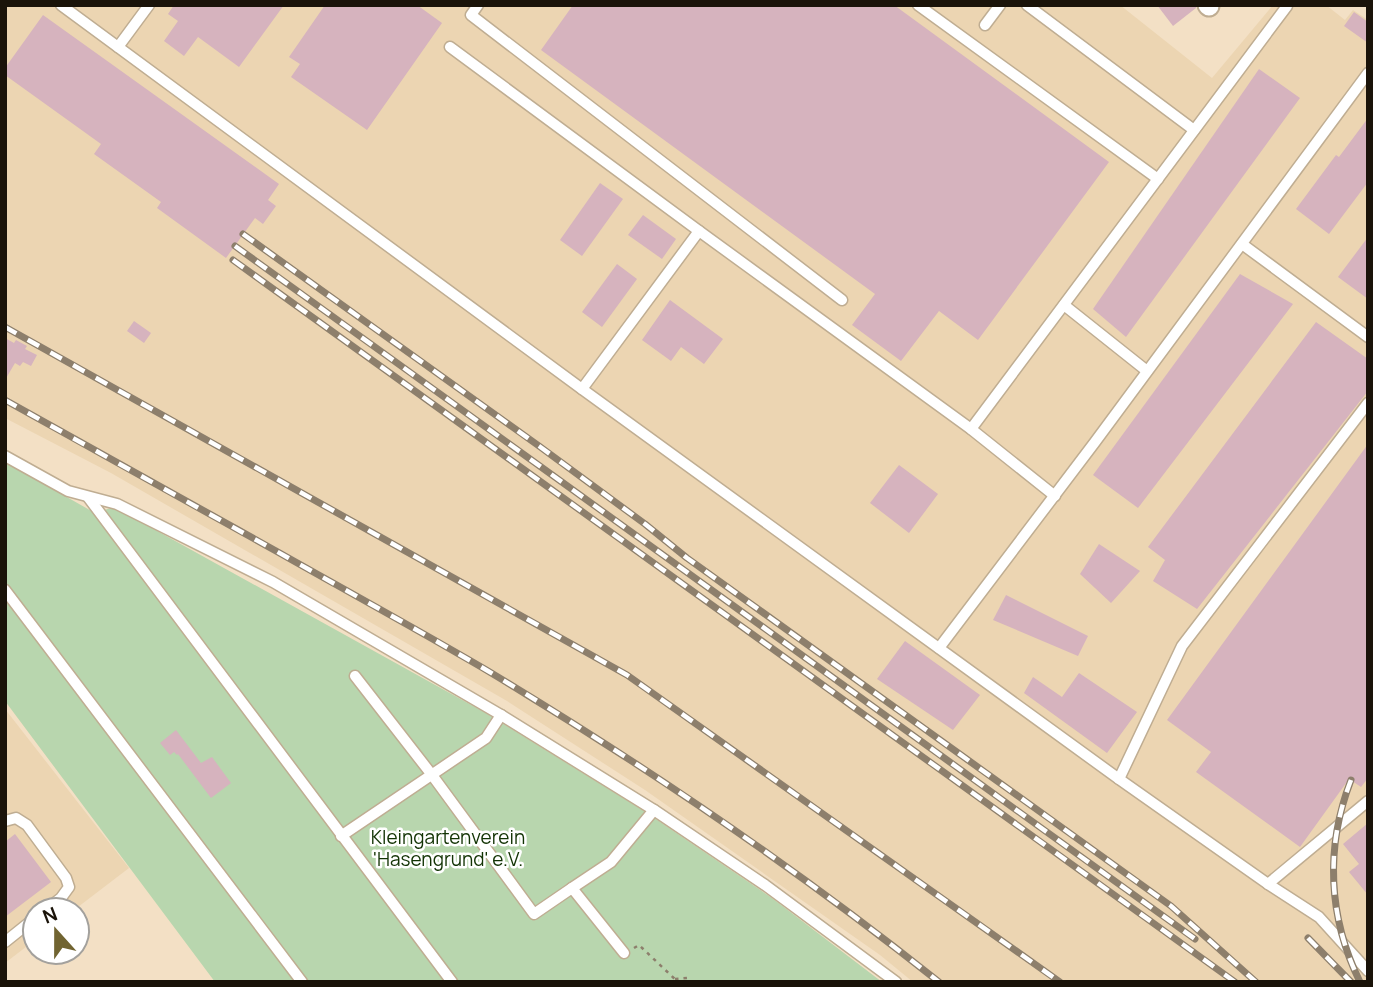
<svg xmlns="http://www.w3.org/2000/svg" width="1373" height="987" viewBox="0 0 1373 987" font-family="Manrope,sans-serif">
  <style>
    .built { fill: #ecd5b2 }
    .green { fill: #b8d6ae }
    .building { fill: #d6b3be }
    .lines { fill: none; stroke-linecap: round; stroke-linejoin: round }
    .lane-casing { stroke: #bfad92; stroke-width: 13 }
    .street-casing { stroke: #bfad92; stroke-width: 23 }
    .path { stroke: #8d7f6c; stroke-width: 2.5; stroke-dasharray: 3.5 5; stroke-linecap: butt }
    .lane { stroke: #fff; stroke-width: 10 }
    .street { stroke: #fff; stroke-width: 19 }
    .rail-casing { stroke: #8d7f6c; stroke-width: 7 }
    .rail { stroke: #fff; stroke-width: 4.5; stroke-dasharray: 13; stroke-linecap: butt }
    .labels { text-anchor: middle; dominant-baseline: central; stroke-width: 5; stroke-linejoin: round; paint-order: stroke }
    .park-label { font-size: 19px; fill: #123304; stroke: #fff }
  </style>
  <rect width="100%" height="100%" fill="#f3e0c5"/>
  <g class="built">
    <path d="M5,5H1120L1212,78L1273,5H1326L1345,20L1353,10L1368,20V982H913L880,955L645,790L507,701L111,473L5,418Z"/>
    <path d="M5,709L129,868L74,910H35V940L5,963Z"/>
  </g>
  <path class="green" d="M5,462L95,513L114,507L484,712L644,811L772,898L882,982H215L5,701Z"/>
  <g class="building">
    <path d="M174,5H284L239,67L198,37L184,56L164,41L178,21L168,14Z"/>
    <path d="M325,5H417L442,23L367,130L291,77L300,64L289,57Z"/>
    <path d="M573,5H894L1109,162L978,340L939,311L901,361L852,325L875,294L541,50Z"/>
    <path d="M1157,5H1196V8L1173,26Z"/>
    <path d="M1354,12L1368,22V43L1344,26Z"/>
    <path d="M43,15L279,184L268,200L276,206L263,224L255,218L226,258L157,208L161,202L94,154L101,144L5,75V68Z"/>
    <path d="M1259,69L1300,98L1126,337L1093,309Z"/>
    <path d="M1368,118V182L1329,234L1296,209L1336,155L1339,157Z"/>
    <path d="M600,183L623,199L582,256L560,240Z"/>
    <path d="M643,215L676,239L662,259L628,235Z"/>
    <path d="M1368,237V299L1338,277Z"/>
    <path d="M617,264L637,279L602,327L582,312Z"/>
    <path d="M1240,274L1293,304L1138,508L1093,475Z"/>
    <path d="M670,300L723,339L704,364L681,347L671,361L642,340Z"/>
    <path d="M134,321L151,333L144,343L127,331Z"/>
    <path d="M1316,322L1368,359V391L1197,609L1153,581L1165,560L1148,547Z"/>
    <path d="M5,338L14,343L16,340L27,346L25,349L37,355L31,366L23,362L20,366L15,363L5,380Z"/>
    <path d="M1368,444V778L1361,787L1349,779L1300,847L1196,772L1211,752L1167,720Z"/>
    <path d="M899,465L938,494L909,533L870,503Z"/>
    <path d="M1099,544L1140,571L1111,603L1080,574Z"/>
    <path d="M1006,595L1088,636L1078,656L993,620Z"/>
    <path d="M905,641L980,695L953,730L877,679Z"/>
    <path d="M1079,673L1137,712L1107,753L1024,693L1033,677L1062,697Z"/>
    <path d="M176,730L201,763L212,757L231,783L211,798L178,754L177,755L174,752L170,755L160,743Z"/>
    <path d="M1368,823V895L1349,872L1359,864L1343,844Z"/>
    <path d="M15,834L51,882L5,917V842Z"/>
  </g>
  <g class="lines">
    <defs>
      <g id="lane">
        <path d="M61,5L582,389L1119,779L1268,884L1319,917L1368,971"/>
        <path d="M478,5L471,15L842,300"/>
        <path d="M918,5L1158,179"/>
        <path d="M1027,5L1194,130"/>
        <path d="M985,25L1000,5"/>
        <path d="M118,47L149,5"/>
        <path d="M450,47L699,231L971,429L1055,496"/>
        <path d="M1242,244L1368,337"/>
        <path d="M1064,305L1147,371"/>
        <path d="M582,389L699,231"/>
        <path d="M971,429L1287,6"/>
        <path d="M5,456L68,491L117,504L273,582L501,715L654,810L765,885L896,982"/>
        <path d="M88,497L452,982"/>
        <path d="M5,590L302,982"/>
        <path d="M939,648L1095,442L1368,73"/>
        <path d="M355,676L432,775L534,914L572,888L624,953"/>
        <path d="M1119,779L1182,646L1368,403"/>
        <path d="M5,821L16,818L27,825L66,878L69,887L61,898L46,910"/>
        <path d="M341,836L486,738L501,715"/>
        <path d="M1268,884L1368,801"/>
        <path d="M572,888L611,862L654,810"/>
        <path d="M5,942L35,918"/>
      </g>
      <path id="street" d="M1208,5L1209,6"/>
    </defs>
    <use href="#lane" class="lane-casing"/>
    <use href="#street" class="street-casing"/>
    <g class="path">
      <path d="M634,948L639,945L678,982"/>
      <path d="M675,979L687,978"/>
    </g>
    <use href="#lane" class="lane"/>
    <use href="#street" class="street"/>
    <defs>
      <g id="rail">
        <path d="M243,234L539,446L645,524L687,558L1171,906L1256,982"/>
        <path d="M235,246L1195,939"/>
        <path d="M233,260L1235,982"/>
        <path d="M5,327L627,675L1060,982"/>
        <path d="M5,400C96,451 186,501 276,551C347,591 418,630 488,671C644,765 796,868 939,982"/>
        <path d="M1351,780C1325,847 1328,917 1360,982"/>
        <path d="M1308,938L1351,982"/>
      </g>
    </defs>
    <use href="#rail" class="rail-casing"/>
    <use href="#rail" class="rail"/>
  </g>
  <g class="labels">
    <g class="park-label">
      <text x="448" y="837">Kleingartenverein<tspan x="448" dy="22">'Hasengrund' e.V.</tspan></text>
    </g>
  </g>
  <rect width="1373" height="987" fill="none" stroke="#1a1309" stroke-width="14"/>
  <g transform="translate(56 931) rotate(339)"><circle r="33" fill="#ffffff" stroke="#a3a19d" stroke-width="2"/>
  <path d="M0-5L12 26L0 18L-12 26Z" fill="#716431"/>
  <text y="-10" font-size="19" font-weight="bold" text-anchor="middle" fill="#1a1309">N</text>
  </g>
</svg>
